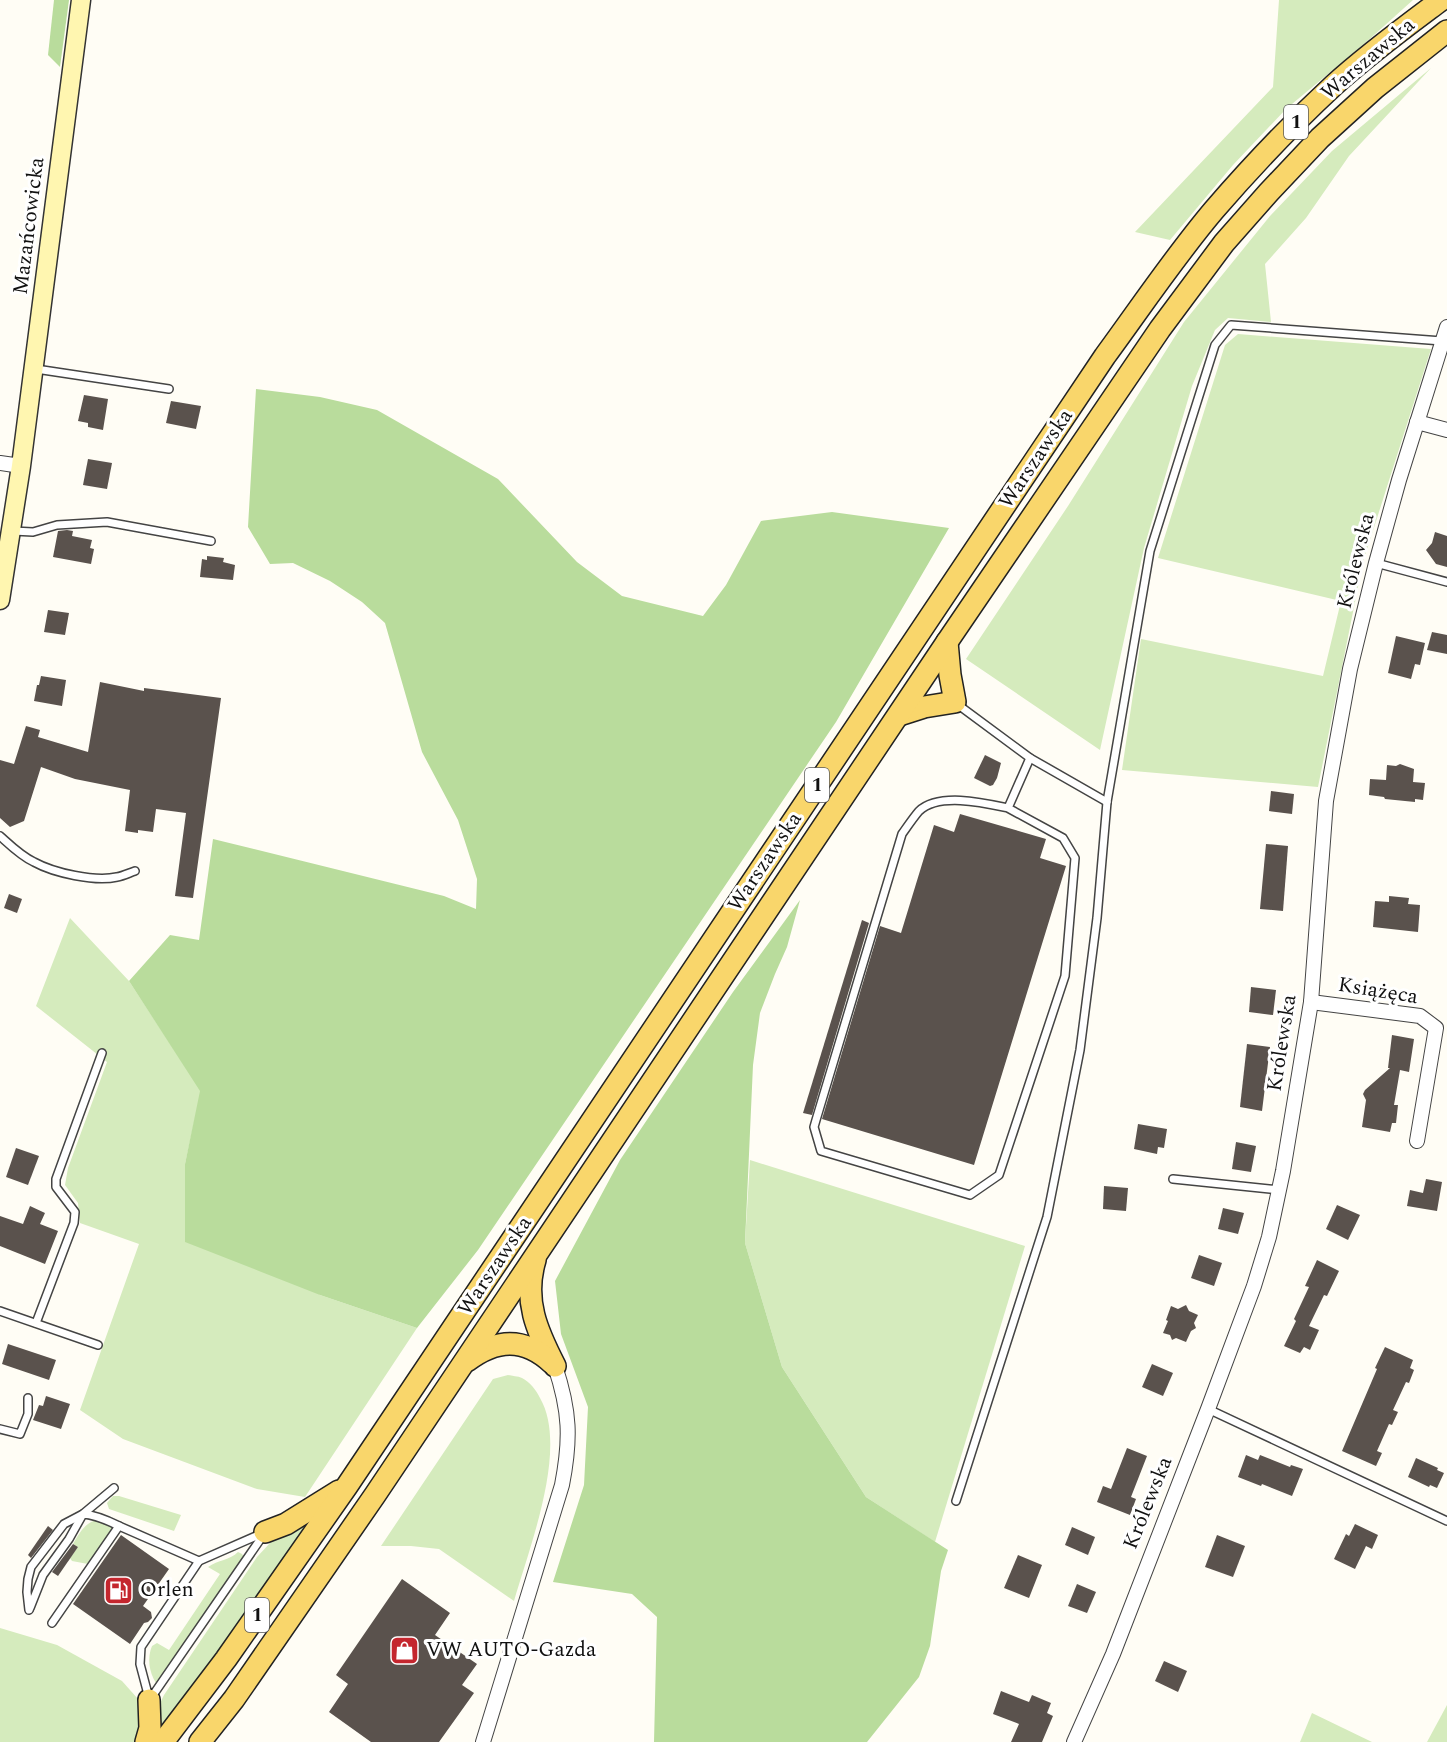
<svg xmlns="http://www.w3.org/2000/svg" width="1447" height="1742" viewBox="0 0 1447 1742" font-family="Spectral,serif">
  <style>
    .green { fill: #d5ebbd }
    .forest { fill: #b9dc9c }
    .building { fill: #5a524d }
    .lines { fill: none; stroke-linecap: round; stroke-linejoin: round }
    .lane-casing { stroke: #444; stroke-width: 10 }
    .street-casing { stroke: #444; stroke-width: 16 }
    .secondary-casing { stroke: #333; stroke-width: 21 }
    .primary-casing { stroke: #222; stroke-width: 24 }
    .lane { stroke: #fff; stroke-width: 7 }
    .street { stroke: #fff; stroke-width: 14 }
    .secondary { stroke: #fff6b0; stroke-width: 18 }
    .primary { stroke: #f9d66b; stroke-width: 21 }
    .labels { text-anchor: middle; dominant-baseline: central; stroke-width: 6; stroke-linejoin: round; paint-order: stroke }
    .shield { fill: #fff; stroke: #585858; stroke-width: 1.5 }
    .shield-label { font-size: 20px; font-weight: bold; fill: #111 }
    .street-label { font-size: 21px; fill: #111; stroke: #fff }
    .poi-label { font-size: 21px; fill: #111; stroke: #fff; text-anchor: start }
  </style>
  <rect width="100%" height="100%" fill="#fffdf5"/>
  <g class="green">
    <path d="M1279,0H1413L1364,44L1286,109L1233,165L1170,240L1135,232L1273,87Z"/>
    <path d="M1431,68L1349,156L1306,218L1265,264L1271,322L1228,318L1215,330L1192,386L1144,548L1100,750L966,659L1068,506L1184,322L1270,216L1332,151Z"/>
    <path d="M1238,334L1431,349L1363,562L1318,787L1122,770L1141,639L1323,676L1341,601L1158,558L1225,345Z"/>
    <path d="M70,918L129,981L201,1091L185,1164L320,1295L417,1328L305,1497L257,1489L123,1439L80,1410L139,1244L80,1223L78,1203L65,1185L68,1168L107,1062L36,1006Z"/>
    <path d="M750,1160L1025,1246L935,1542L866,1497L782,1367L745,1243Z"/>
    <path d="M508,1375C512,1376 518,1376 522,1378C530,1382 536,1390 540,1398C569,1448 529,1548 514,1601L439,1549L411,1546H381L493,1379Z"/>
    <path d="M113,1496H119L181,1515L174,1531L109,1509L107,1503Z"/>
    <path d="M305,1519L310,1522L218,1653L158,1736L161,1701L164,1695L257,1557L270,1543Z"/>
    <path d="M97,1520L113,1526L112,1530L88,1564L72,1561L70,1558L78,1547L73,1544C79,1534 85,1522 97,1520Z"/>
    <path d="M238,1552L242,1554L244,1557L156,1683C149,1672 147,1658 152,1646L157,1643L169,1650L220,1574L208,1567C218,1560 230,1560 238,1552Z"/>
    <path d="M0,1628L57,1645L122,1681L138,1699L144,1730L135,1742H0Z"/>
    <path d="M1447,1705V1742H1427Z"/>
    <path d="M1312,1713L1372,1742H1300Z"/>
  </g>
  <g class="forest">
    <path d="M54,0H69L60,67L48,55Z"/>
    <path d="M256,389L320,397L377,410L498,479L577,562L622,596L703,616L726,585L761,521L832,512L949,528L836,722L478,1250L417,1328L320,1295L185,1242V1164L200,1091L129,981L170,935L199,940L213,839L444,896L476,909L477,879L458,820L422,752L385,623L362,602L330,581L293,563L270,564L248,527Z"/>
    <path d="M800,900L787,947L775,974L760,1013L753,1065L745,1243L782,1367L866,1497L948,1550L941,1571L930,1646L919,1677L867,1742H654L657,1617L632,1594L553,1582L584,1485L588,1407L561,1334L555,1281L620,1160L733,992Z"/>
  </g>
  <g class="building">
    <path d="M84,395L108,399L103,430L88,427V423L78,421Z"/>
    <path d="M171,401L201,406L196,429L166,423Z"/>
    <path d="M88,459L112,463L107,489L83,485Z"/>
    <path d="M67,530L73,531L72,536L92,540L90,548L94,549L91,564L53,557L58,531Z"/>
    <path d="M1435,532L1447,536V567L1436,564L1426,550L1432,543Z"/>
    <path d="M207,556L224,558L223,562L235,565L233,580L200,577L202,559L207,560Z"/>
    <path d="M48,610L69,613L65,635L44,632Z"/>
    <path d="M1432,632L1447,635V654L1427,650Z"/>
    <path d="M1396,636L1425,643L1420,665L1415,664L1411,679L1388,673Z"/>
    <path d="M41,676L66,680L62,706L34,701L37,685H39Z"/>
    <path d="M100,682L144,691V688L221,698L193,898L175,896L186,813L156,809L153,832L138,830V833L125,831L130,790L75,779L41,767L24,821L10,827L0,818V760L14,764L26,726L40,730L38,737L88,752Z"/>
    <path d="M985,755L1001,763L997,778L993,785L990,786L974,778Z"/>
    <path d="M1400,764L1414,769L1413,782L1425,783L1423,800L1415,799V802L1385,799L1384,797L1369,795L1370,779L1386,780L1387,765L1396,766Z"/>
    <path d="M1271,791L1294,794L1292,814L1269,811Z"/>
    <path d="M960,814L1046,839L1040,858L1066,866L974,1165L822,1119L880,926L901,933L934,825L954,832Z"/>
    <path d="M1266,844L1288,846L1283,911L1260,909Z"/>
    <path d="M9,894L22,899L17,913L4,908Z"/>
    <path d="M1389,896L1409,898L1408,904L1420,905L1418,932L1373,927L1375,901L1389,902Z"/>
    <path d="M862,920L869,923L812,1115L803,1113Z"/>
    <path d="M1251,987L1276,990L1273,1015L1249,1012Z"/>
    <path d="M1392,1035L1414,1039L1409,1072L1400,1070L1394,1105H1398L1396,1123H1392L1390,1132L1362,1127L1366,1100L1363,1094L1365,1090L1390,1068H1388Z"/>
    <path d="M1247,1044L1270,1047L1262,1111L1240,1107Z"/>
    <path d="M1138,1124L1167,1129L1164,1148L1158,1147L1157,1154L1134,1149Z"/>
    <path d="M1236,1142L1256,1146L1251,1172L1232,1169Z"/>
    <path d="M16,1148L39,1156L28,1185L6,1177Z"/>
    <path d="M1426,1179L1442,1182L1437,1211L1407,1206L1410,1190L1423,1193Z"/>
    <path d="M1104,1186L1128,1188L1126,1211L1103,1209Z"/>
    <path d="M1337,1205L1360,1215L1348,1240L1326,1229Z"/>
    <path d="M30,1206L45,1213L40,1224L58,1231L45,1264L0,1246V1216L23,1224Z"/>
    <path d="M1223,1208L1244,1213L1238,1234L1218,1229Z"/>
    <path d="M1199,1255L1222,1263L1214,1286L1191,1278Z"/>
    <path d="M1317,1260L1339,1271L1327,1296L1324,1295L1309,1326L1319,1330L1310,1350L1304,1347L1300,1353L1284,1346L1296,1321L1294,1319L1309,1287L1305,1286Z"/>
    <path d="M1186,1305L1189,1311L1198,1315L1194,1323L1196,1328L1191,1331L1186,1342L1176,1338L1172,1340L1170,1335L1163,1333L1168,1321L1166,1320L1171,1306L1178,1309Z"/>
    <path d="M8,1344L56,1360L49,1380L2,1364Z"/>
    <path d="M1385,1347L1413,1360L1410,1368L1414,1370L1409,1383L1406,1382L1393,1410L1398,1412L1392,1425L1389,1424L1377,1451L1382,1453L1376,1466L1342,1451L1377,1369L1375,1368Z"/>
    <path d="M1152,1364L1173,1373L1163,1396L1142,1387Z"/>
    <path d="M46,1396L70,1404L61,1429L33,1420L39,1405L43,1406Z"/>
    <path d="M1127,1448L1147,1456L1131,1497L1136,1499L1130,1515L1097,1502L1103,1486L1111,1489Z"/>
    <path d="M1246,1455L1258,1460L1260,1455L1290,1467L1291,1465L1303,1469L1292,1496L1262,1484L1261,1486L1238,1477Z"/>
    <path d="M1416,1458L1438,1468L1437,1470L1444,1473L1437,1488L1430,1485L1429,1487L1408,1477Z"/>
    <path d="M1355,1524L1378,1535L1372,1549L1366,1546L1355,1569L1334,1559L1346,1534L1349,1536Z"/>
    <path d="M48,1526L53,1530L31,1558L28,1555Z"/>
    <path d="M1072,1527L1095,1537L1088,1555L1065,1545Z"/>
    <path d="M121,1535L169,1569L143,1606L151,1612L152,1618L148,1622L144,1623L130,1644L73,1604Z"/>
    <path d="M1217,1535L1245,1546L1233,1577L1205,1567Z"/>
    <path d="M73,1544L78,1547L58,1576L52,1572Z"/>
    <path d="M1018,1555L1042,1565L1029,1598L1004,1588Z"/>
    <path d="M402,1579L450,1613L435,1635L477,1664L462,1685L474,1693L439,1742H371L329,1712L348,1684L336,1675Z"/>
    <path d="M1077,1584L1096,1592L1087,1613L1068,1606Z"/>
    <path d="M1164,1661L1187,1671L1178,1692L1155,1681Z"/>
    <path d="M1001,1691L1029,1702L1032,1695L1051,1703L1047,1713L1053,1716L1042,1742H1011L1019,1724L993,1714Z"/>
  </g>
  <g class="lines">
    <defs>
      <g id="lane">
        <path d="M36,369L169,389"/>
        <path d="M13,531L33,532L57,525L107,522L211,541"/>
        <path d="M1376,563L1447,582"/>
        <path d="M957,704L1030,758L1107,802"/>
        <path d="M1008,808L1063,838L1075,858L1065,976L999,1175L970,1195L821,1151L814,1127L816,1120L902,834C907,827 913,818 919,811C939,792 985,803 1008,808L1030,758"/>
        <path d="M0,836C10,845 21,856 34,862C54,873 95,882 117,877C123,876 129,873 135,871"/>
        <path d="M1173,1179L1279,1190"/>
        <path d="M0,1311L98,1345"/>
        <path d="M36,1323L74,1223L75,1212L56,1187V1179L102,1053"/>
        <path d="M1208,1409L1447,1521"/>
        <path d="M0,1429L20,1434L28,1414V1398"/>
        <path d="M956,1501L1047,1217L1080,1050L1097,918L1107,802L1150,551L1215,345L1231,325L1442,341"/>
        <path d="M30,1608L43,1575L69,1539L83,1514C96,1515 107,1520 119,1526"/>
        <path d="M29,1610L27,1592L28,1579L31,1567L64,1524L83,1514L114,1488"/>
        <path d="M52,1623L119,1526L199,1561"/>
        <path d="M149,1698L140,1664L141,1647L199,1561L263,1533"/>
        <path d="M151,1698L264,1534"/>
      </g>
      <g id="street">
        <path d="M1417,422L1447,430"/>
        <path d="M0,463L21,466"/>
        <path d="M1311,1002L1420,1016L1436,1028L1417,1141"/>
        <path d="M483,1742L562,1485C571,1439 570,1411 555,1366"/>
        <path d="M1074,1742L1113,1654L1208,1409L1254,1286L1269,1237L1283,1171L1311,1002L1326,801L1350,669L1376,563L1399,480L1447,327"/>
      </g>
      <path id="secondary" d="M0,600L21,466L81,0"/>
      <g id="primary">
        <path d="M899,715L924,707L955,702L950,675L947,642"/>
        <path d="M535,1260C523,1300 537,1331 555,1366"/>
        <path d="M467,1361C496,1339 524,1337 552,1363"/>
        <path d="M265,1532L286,1524L339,1491"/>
        <path d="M146,1742L150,1728L149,1700"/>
        <path d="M163,1742L226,1659L347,1486L1105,356C1141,307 1175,256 1214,210C1252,166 1292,124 1334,85C1368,54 1405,27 1441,0"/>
        <path d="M200,1742L234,1699L375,1495L947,642L1160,329L1224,243L1269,192L1320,138L1375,88L1447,31"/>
      </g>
    </defs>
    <use href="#lane" class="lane-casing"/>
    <use href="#street" class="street-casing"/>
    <use href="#secondary" class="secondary-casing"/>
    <use href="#primary" class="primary-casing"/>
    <use href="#lane" class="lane"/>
    <use href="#street" class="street"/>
    <use href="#secondary" class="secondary"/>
    <use href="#primary" class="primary"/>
  </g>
  <defs>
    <symbol id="fuel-square" viewBox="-11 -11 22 22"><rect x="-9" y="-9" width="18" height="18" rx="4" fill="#c4262e" stroke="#fff"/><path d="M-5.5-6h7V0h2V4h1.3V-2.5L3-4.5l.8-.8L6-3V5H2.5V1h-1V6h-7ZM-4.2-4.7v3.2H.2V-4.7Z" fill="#fff"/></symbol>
    <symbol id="shop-square" viewBox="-11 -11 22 22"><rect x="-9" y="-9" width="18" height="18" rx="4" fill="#c4262e" stroke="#fff"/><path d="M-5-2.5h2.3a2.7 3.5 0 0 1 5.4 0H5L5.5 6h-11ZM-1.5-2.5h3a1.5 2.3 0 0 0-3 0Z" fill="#fff"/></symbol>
  </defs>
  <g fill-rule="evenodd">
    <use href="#fuel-square" x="102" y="1574" width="33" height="33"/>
    <use href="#shop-square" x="388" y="1634" width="33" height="33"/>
  </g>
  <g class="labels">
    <g class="shield">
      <rect x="1284" y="105" width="24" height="34" rx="4.5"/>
      <rect x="805" y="768" width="24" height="34" rx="4.5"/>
      <rect x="245" y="1598" width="24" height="34" rx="4.5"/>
    </g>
    <g class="shield-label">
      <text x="1296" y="122">1</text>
      <text x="817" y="785">1</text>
      <text x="257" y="1615">1</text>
    </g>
    <g class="street-label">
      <text transform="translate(1368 59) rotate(-40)">Warszawska</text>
      <text transform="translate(29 226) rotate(-83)">Mazańcowicka</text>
      <text transform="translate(1036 459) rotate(-56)">Warszawska</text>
      <text transform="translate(1356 561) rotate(-76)">Królewska</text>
      <text transform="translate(765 862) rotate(-56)">Warszawska</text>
      <text transform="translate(1378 991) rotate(9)">Książęca</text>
      <text transform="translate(1282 1043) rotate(-81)">Królewska</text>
      <text transform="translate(495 1266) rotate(-56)">Warszawska</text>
      <text transform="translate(1148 1503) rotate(-68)">Królewska</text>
    </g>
    <g class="poi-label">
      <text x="140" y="1590">Orlen</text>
      <text x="426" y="1650">VW AUTO-Gazda</text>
    </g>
  </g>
</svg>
